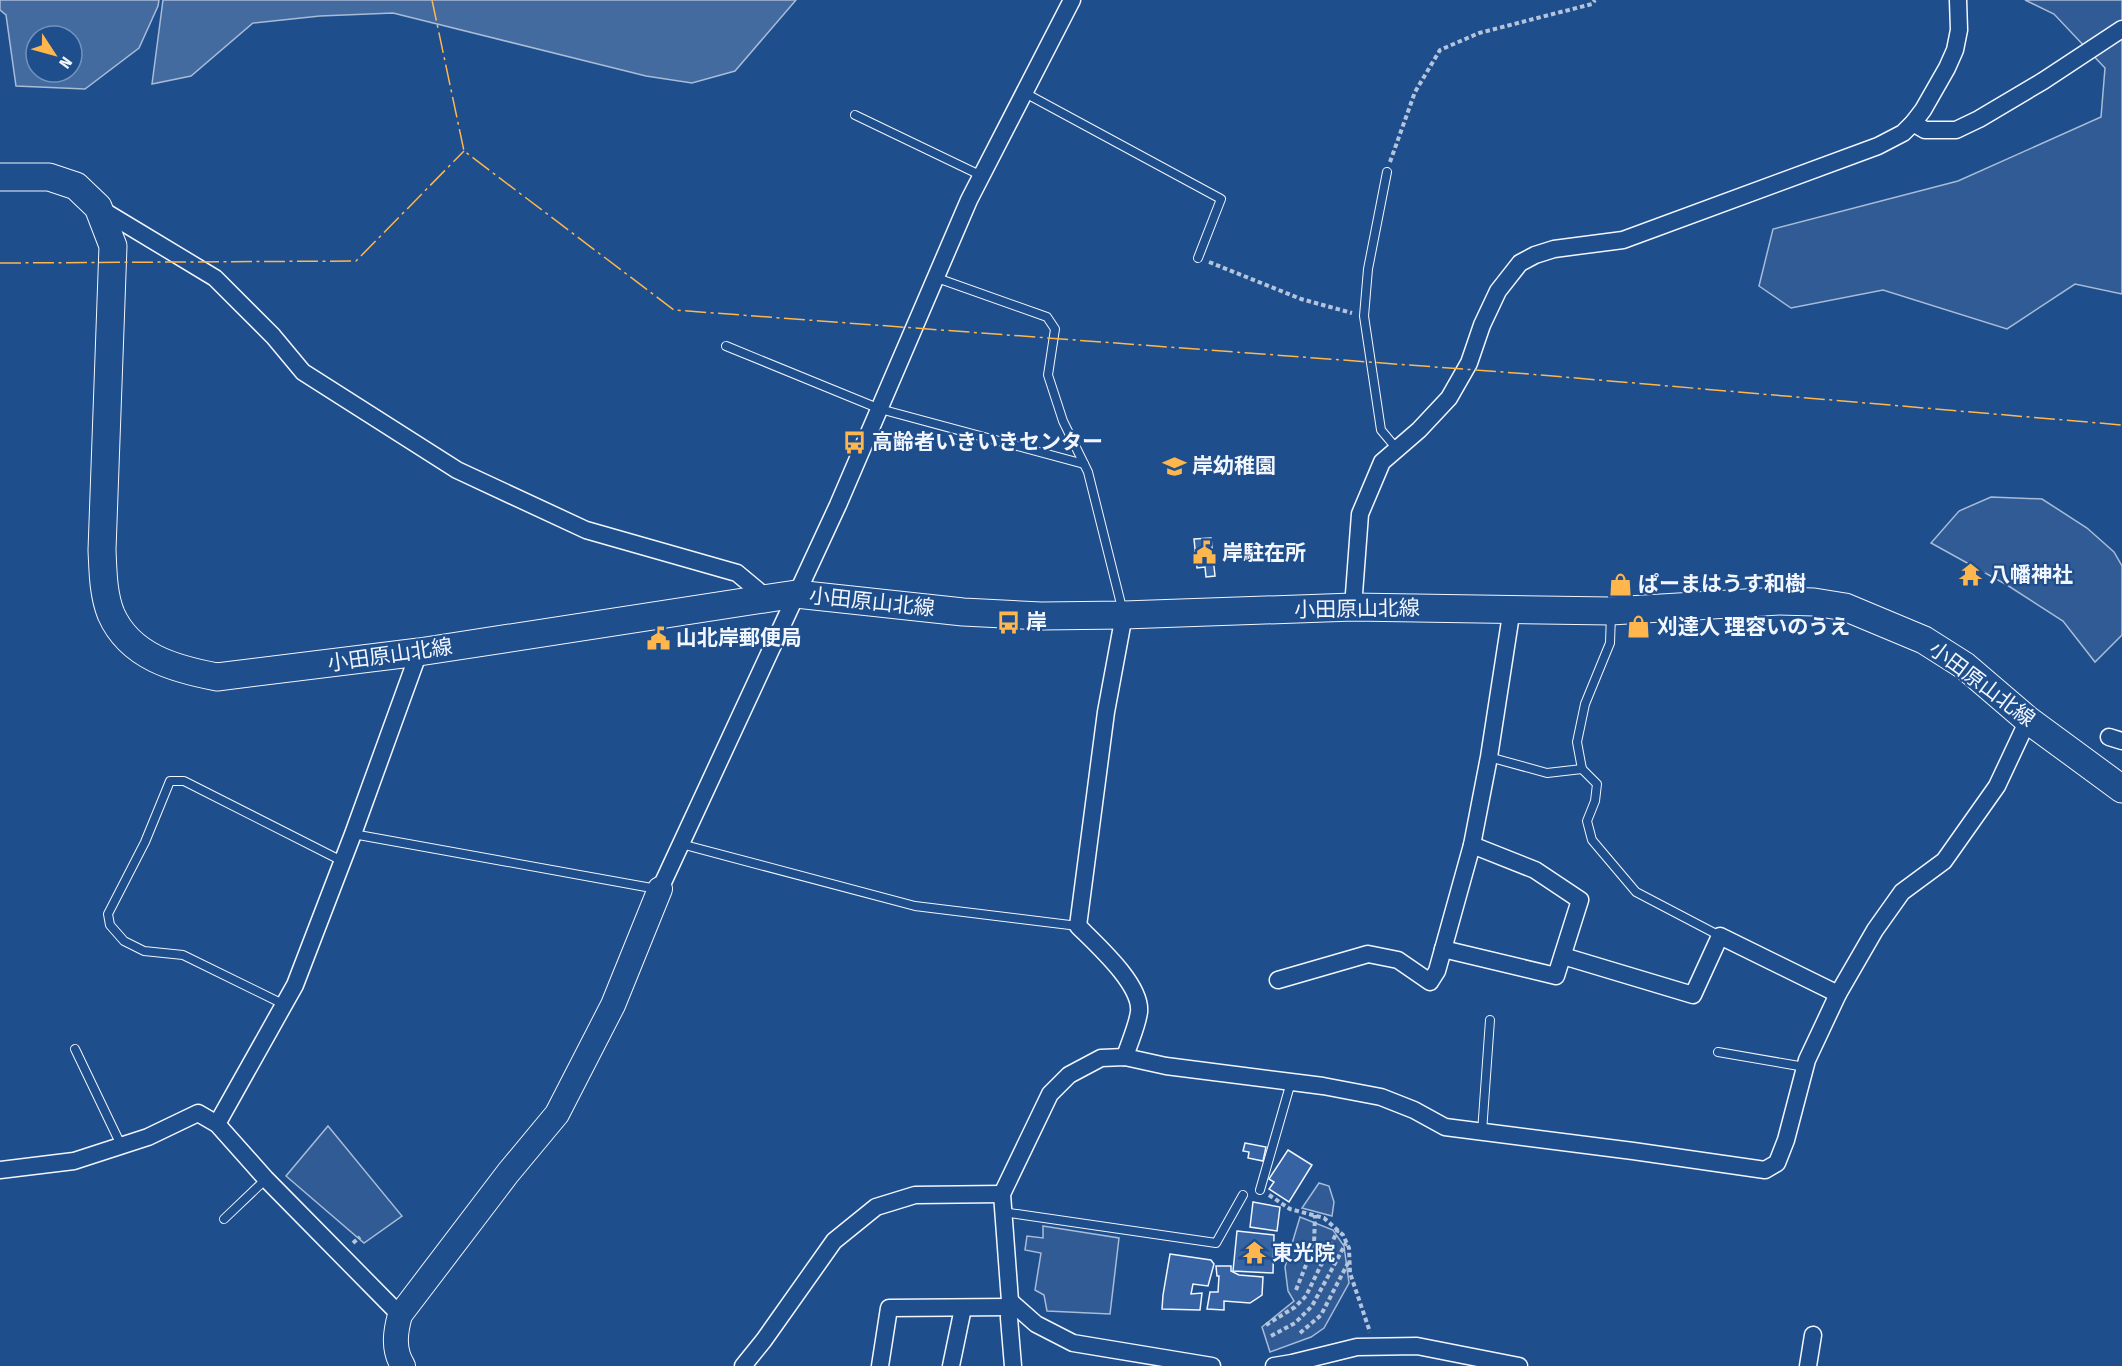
<svg xmlns="http://www.w3.org/2000/svg" width="2122" height="1366" viewBox="0 0 2122 1366" font-family="'Fira Sans Condensed','Noto Sans JP',sans-serif">
  <style>
    .built { fill: #305b95; stroke: #a8bbd7; stroke-width: 1.5 }
    .water { fill: #446ba0; stroke: #a8bbd7; stroke-width: 1.5; fill-rule: evenodd }
    .building { fill: #3563a3; stroke: #f2f6ff; stroke-width: 1.5 }
    .lines { fill: none; stroke-linecap: round; stroke-linejoin: round }
    .lane-casing { stroke: #f2f6ff; stroke-width: 10 }
    .street-casing { stroke: #f2f6ff; stroke-width: 19 }
    .secondary-casing { stroke: #f2f6ff; stroke-width: 26 }
    .primary-casing { stroke: #f2f6ff; stroke-width: 29 }
    .path { stroke: #b3c4dc; stroke-width: 4; stroke-dasharray: 4.5 3; stroke-linecap: butt }
    .lane { stroke: #1f4e8c; stroke-width: 8 }
    .street { stroke: #1f4e8c; stroke-width: 16 }
    .secondary { stroke: #1f4e8c; stroke-width: 24 }
    .primary { stroke: #1f4e8c; stroke-width: 27 }
    .power { stroke: #ffb74d; stroke-width: 1.5; stroke-dasharray: 21 4.5 3 4.5; stroke-linecap: butt }
    .labels { text-anchor: middle; dominant-baseline: central; stroke-width: 4.5; stroke-linejoin: round; paint-order: stroke }
    .poi-label { font-size: 21px; font-weight: bold; fill: #f2f6ff; stroke: #1f4e8c; text-anchor: start }
    .street-label { font-size: 21px; fill: #f2f6ff; stroke: #1f4e8c }
  </style>
  <rect width="100%" height="100%" fill="#1f4e8c"/>
  <g class="built">
    <path d="M2025,0H2122V294L2075,284L2007,329L1883,290L1791,308L1759,286L1773,229L1958,181L2101,117L2105,68L2054,14Z"/>
    <path d="M1991,497L2042,499L2087,528L2114,552L2122,566V635L2095,662L2063,621L2007,585L1931,543L1959,511Z"/>
    <path d="M328,1126L402,1216L364,1243L286,1176Z"/>
    <path d="M1319,1183L1329,1186L1334,1202L1332,1216L1302,1208Z"/>
    <path d="M1300,1217L1333,1230L1344,1246L1349,1283L1324,1328L1311,1337L1270,1352L1262,1327L1294,1301L1288,1291L1285,1267Z"/>
    <path d="M1043,1226L1119,1238L1110,1314L1047,1311L1044,1295L1035,1290L1041,1253L1025,1250L1027,1236L1043,1238Z"/>
  </g>
  <g class="water">
    <path d="M0,0H159L158,6L139,48L85,89L16,86L6,15L0,10ZM36,36H72V72H36Z"/>
    <path d="M163,0H796L735,71L692,83L646,76L393,13L320,16L253,23L191,76L152,84Z"/>
  </g>
  <g class="building">
    <path d="M1211,538L1215,576L1206,577L1205,567L1197,568L1194,539Z"/>
    <path d="M1245,1143L1266,1147L1263,1161L1248,1158L1249,1152L1243,1151Z"/>
    <path d="M1288,1150L1312,1165L1289,1202L1269,1189L1274,1182L1269,1179Z"/>
    <path d="M1253,1202L1280,1207L1277,1231L1250,1227Z"/>
    <path d="M1237,1231L1274,1235L1273,1273L1233,1271Z"/>
    <path d="M1170,1254L1211,1260L1214,1264L1208,1286L1193,1284L1191,1294L1202,1293L1200,1310L1162,1309L1163,1295Z"/>
    <path d="M1216,1266H1231V1271L1239,1275L1263,1277L1262,1295L1250,1303L1224,1301V1310L1207,1309L1210,1292H1218L1219,1276H1217Z"/>
  </g>
  <g class="lines">
    <defs>
      <g id="lane">
        <path d="M1025,93L1221,199L1198,258"/>
        <path d="M855,115L982,176"/>
        <path d="M1387,172L1368,269L1364,316L1381,430L1397,449"/>
        <path d="M937,278L1047,317L1055,329L1048,375L1063,421L1088,472L1123,612"/>
        <path d="M726,346L880,409L1084,464"/>
        <path d="M1611,614L1610,643L1585,704L1577,742L1582,769L1597,784L1595,801L1587,821L1592,840L1636,892L1720,936"/>
        <path d="M1489,757L1547,773L1582,769"/>
        <path d="M353,834L657,889"/>
        <path d="M681,844L915,906L1078,926"/>
        <path d="M285,1005L183,955L144,951L124,941L110,925L108,914L145,842L170,781H184L342,861"/>
        <path d="M75,1049L121,1145"/>
        <path d="M1718,1052L1805,1067"/>
        <path d="M1482,1132L1490,1020"/>
        <path d="M1260,1190L1291,1082"/>
        <path d="M1003,1212L1216,1243L1243,1195"/>
        <path d="M224,1219L266,1179"/>
      </g>
      <g id="street">
        <path d="M1913,123L1925,130H1956L1979,119L2043,81L2122,29"/>
        <path d="M99,208L215,278L273,336L303,372L457,470L586,530L737,573L767,598"/>
        <path d="M1353,607L1360,514L1382,462L1419,430L1449,398L1469,363L1482,325L1498,291L1520,263L1535,255L1554,249L1623,240L1878,146L1903,133L1913,123L1923,110L1947,68L1955,50L1959,30L1958,0"/>
        <path d="M1124,615L1106,712L1078,926C1097,945 1142,985 1139,1012C1137,1027 1129,1043 1125,1057"/>
        <path d="M2109,737L2122,741"/>
        <path d="M660,889L838,505L969,200L1072,0"/>
        <path d="M1443,949L1556,976L1580,900L1535,870L1472,845"/>
        <path d="M1563,956L1693,995L1720,936L1838,994"/>
        <path d="M1278,980L1368,954L1398,960L1430,982L1437,971L1472,845L1489,757L1512,608"/>
        <path d="M217,1124L295,985L353,834L419,652"/>
        <path d="M0,1170L74,1161L148,1137L198,1113L217,1124L266,1179L400,1315"/>
        <path d="M1010,1301L1036,1324L1073,1343L1212,1366"/>
        <path d="M743,1366L764,1340L834,1241L876,1207L915,1195L1002,1194"/>
        <path d="M880,1366L889,1308L1010,1307"/>
        <path d="M951,1366L963,1308"/>
        <path d="M1013,1366L1009,1318L1010,1301L1002,1194L1050,1094L1069,1075L1101,1058L1125,1057L1166,1066L1323,1086L1381,1097L1414,1110L1445,1127L1633,1151L1765,1170L1777,1163L1786,1140L1807,1060L1838,994L1875,930L1902,892L1944,861L1997,786L2028,720"/>
        <path d="M1274,1366L1292,1363L1357,1347L1417,1346L1519,1366"/>
        <path d="M1808,1366L1813,1335"/>
      </g>
      <path id="secondary" d="M403,1366C393,1350 395,1333 400,1315L508,1173L557,1114L613,1005L660,889"/>
      <path id="primary" d="M0,177H49L76,186L98,207L113,246L102,550C103,571 103,594 111,614C130,657 175,669 217,677L419,652L796,594L963,612L1041,616L1124,615L1353,607L1611,611L1779,601L1814,602L1845,607L1924,640L1965,666L2028,720L2122,789"/>
    </defs>
    <use href="#lane" class="lane-casing"/>
    <use href="#street" class="street-casing"/>
    <use href="#secondary" class="secondary-casing"/>
    <use href="#primary" class="primary-casing"/>
    <g class="path">
      <path d="M1390,162L1415,92L1440,50L1479,33L1592,4L1595,0"/>
      <path d="M1209,262L1301,299L1352,313"/>
      <path d="M1269,1195L1290,1209L1324,1218L1343,1235L1349,1248L1350,1273L1370,1332"/>
      <path d="M353,1243L360,1237"/>
      <path d="M1296,1290L1314,1245L1315,1215"/>
      <path d="M1266,1325L1295,1307L1306,1296L1338,1230"/>
      <path d="M1300,1333L1321,1315L1349,1261"/>
      <path d="M1271,1336L1295,1323L1312,1306L1346,1243"/>
    </g>
    <use href="#lane" class="lane"/>
    <use href="#street" class="street"/>
    <use href="#secondary" class="secondary"/>
    <use href="#primary" class="primary"/>
    <g class="power">
      <path d="M432,0L464,151L674,310L1529,374L2122,425"/>
      <path d="M0,263L356,261L464,151"/>
    </g>
  </g>
  <defs>
    <symbol id="bus-bare" viewBox="-9 -9 18 18"><path d="M-5-6H5V4H4V6H2V4H-2V6H-4V4H-5ZM-3.5-4V0h7V-4ZM-3.5 1.2v1.5H-2V1.2ZM2 1.2v1.5H3.5V1.2Z" fill="#ffb74d" stroke="#1f4e8c" stroke-width="2.5" paint-order="stroke"/></symbol>
    <symbol id="school-bare" viewBox="-9 -9 18 18"><path d="M0-5L7-2L0 1L-7-2ZM-4 1L0 2.5L4 1V4Q0 6-4 4Z" fill="#ffb74d" stroke="#1f4e8c" stroke-width="2.5" paint-order="stroke"/></symbol>
    <symbol id="civic-bare" viewBox="-9 -9 18 18"><path d="M-.6-6.5H3V-4.5H.6V-3L4-1V1h2V6H-6V1h2V-1L-.6-3ZM-1.2 2.5V6h2.4V2.5Z" fill="#ffb74d" stroke="#1f4e8c" stroke-width="2.5" paint-order="stroke"/></symbol>
    <symbol id="temple-bare" viewBox="-9 -9 18 18"><path d="M0-6L5-2H3V0L6.5 2.5H4V6H1.5V3h-3V6H-4V2.5H-6.5L-3 0V-2H-5Z" fill="#ffb74d" stroke="#1f4e8c" stroke-width="2.5" paint-order="stroke"/></symbol>
    <symbol id="shop-bare" viewBox="-9 -9 18 18"><path d="M-5-2.5h2.3a2.7 3.5 0 0 1 5.4 0H5L5.5 6h-11ZM-1.5-2.5h3a1.5 2.3 0 0 0-3 0Z" fill="#ffb74d" stroke="#1f4e8c" stroke-width="2.5" paint-order="stroke"/></symbol>
  </defs>
  <g fill-rule="evenodd">
    <use href="#bus-bare" x="838" y="426" width="33" height="33"/>
    <use href="#school-bare" x="1158" y="450" width="33" height="33"/>
    <use href="#civic-bare" x="1188" y="536" width="33" height="33"/>
    <use href="#temple-bare" x="1954" y="558" width="33" height="33"/>
    <use href="#shop-bare" x="1604" y="568" width="33" height="33"/>
    <use href="#bus-bare" x="992" y="606" width="33" height="33"/>
    <use href="#shop-bare" x="1622" y="610" width="33" height="33"/>
    <use href="#civic-bare" x="642" y="622" width="33" height="33"/>
    <use href="#temple-bare" x="1238" y="1236" width="33" height="33"/>
  </g>
  <g class="labels">
    <g class="poi-label">
      <text x="872" y="442">高齢者いきいきセンター</text>
      <text x="1192" y="466">岸幼稚園</text>
      <text x="1222" y="553">岸駐在所</text>
      <text x="1989" y="575">八幡神社</text>
      <text x="1638" y="584">ぱーまはうす和樹</text>
      <text x="1026" y="622">岸</text>
      <text x="1657" y="627">刈達人 理容いのうえ</text>
      <text x="676" y="638">山北岸郵便局</text>
      <text x="1272" y="1253">東光院</text>
    </g>
    <g class="street-label">
      <text transform="translate(872 602) rotate(6)">小田原山北線</text>
      <text transform="translate(1357 609) rotate(-1)">小田原山北線</text>
      <text transform="translate(390 655) rotate(-8)">小田原山北線</text>
      <text transform="translate(1982 684) rotate(37)">小田原山北線</text>
    </g>
  </g>
  <g transform="translate(54 54) rotate(126)"><circle r="28" fill="#1f4e8c" stroke="#7391ba" stroke-width="1.5"/>
  <path d="M0-4.5L10 22L0 15L-10 22Z" fill="#ffb74d"/>
  <text y="-9" font-size="16" font-weight="bold" text-anchor="middle" fill="#f2f6ff">N</text>
  </g>
</svg>
